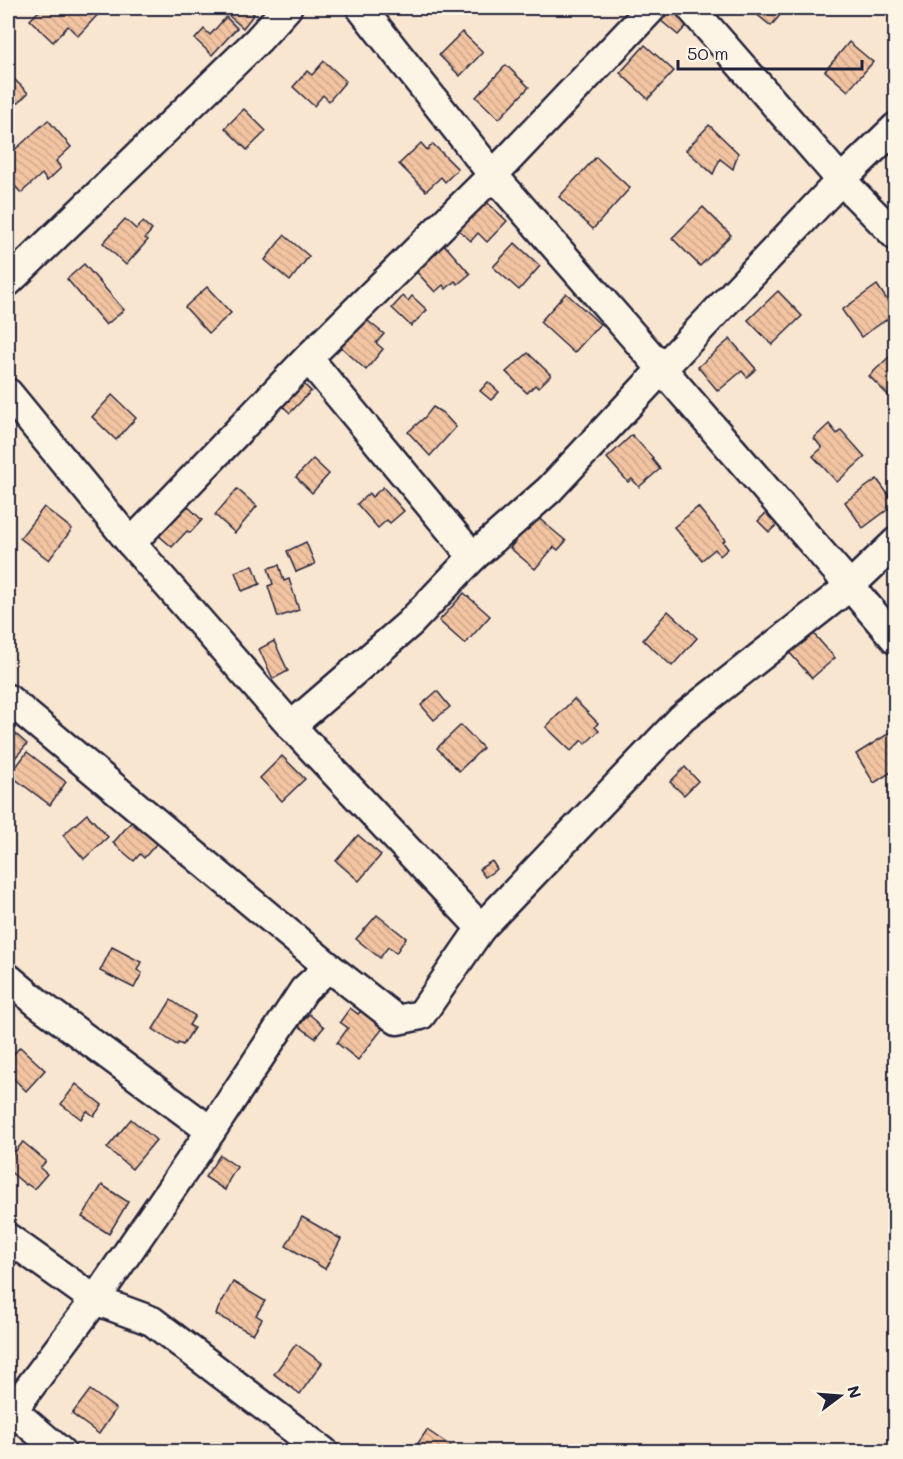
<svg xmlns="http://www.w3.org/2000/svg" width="903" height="1459" viewBox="0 0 903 1459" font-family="Mali,sans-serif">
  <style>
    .building { fill: url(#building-back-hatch); stroke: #22223b; stroke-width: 1.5 }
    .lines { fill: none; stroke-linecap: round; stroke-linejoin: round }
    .minor-casing { stroke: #22223b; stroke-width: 33 }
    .minor { stroke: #fcf5e5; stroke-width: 28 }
  </style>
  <defs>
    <pattern id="building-back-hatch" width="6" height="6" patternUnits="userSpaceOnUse" patternTransform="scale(1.5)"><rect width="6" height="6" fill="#f2c4a1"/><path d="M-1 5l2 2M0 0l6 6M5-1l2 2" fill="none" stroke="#cfa88c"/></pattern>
  </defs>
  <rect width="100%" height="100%" fill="#f9e6d1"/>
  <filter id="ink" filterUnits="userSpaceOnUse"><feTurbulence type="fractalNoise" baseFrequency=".0167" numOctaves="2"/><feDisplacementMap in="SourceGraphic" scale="12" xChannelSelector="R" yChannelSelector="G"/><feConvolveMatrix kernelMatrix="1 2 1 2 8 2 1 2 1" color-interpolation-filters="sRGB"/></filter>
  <g filter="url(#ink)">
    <g class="building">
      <path d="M42,8H104L78,36L68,26L53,42L30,20Z"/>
      <path d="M234,8H247L254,14L243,28L228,15Z"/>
      <path d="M658,8H673L690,22L678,35L653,14Z"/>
      <path d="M749,8H786L771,26Z"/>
      <path d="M226,17L237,28L212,55L195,39L204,29L210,35Z"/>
      <path d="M462,32L483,52L460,76L439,55Z"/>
      <path d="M849,42L873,62L848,91L825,71Z"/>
      <path d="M645,45L674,71L648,99L620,73Z"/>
      <path d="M324,61L346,81L329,101L323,95L314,106L293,87L307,71L312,75Z"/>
      <path d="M506,65L529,87L499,119L476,97Z"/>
      <path d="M8,73L28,93L8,113Z"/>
      <path d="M244,109L266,131L247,150L225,128Z"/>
      <path d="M48,120L71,147L56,161L61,168L47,181L42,174L21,193L8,178V156Z"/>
      <path d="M709,125L738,153L733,169L720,159L713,174L686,150Z"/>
      <path d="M421,143L427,150L433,144L458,169L445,182L441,177L426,191L399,164Z"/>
      <path d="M596,157L630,188L593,229L559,197Z"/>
      <path d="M477,193L507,221L487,242L478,233L471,241L450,222Z"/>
      <path d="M703,207L731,235L700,266L672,238Z"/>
      <path d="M125,219L136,229L143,222L152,230L145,238L148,240L126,265L103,243Z"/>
      <path d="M284,235L309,256L290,281L265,260Z"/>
      <path d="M443,243L470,274L458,284L455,281L446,289L443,285L435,292L414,269Z"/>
      <path d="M515,243L540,266L519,290L493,267Z"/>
      <path d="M84,264L124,310L106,325L67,279Z"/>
      <path d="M877,285L896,313L861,337L842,310Z"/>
      <path d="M207,287L231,313L209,333L185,307Z"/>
      <path d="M778,291L802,316L772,345L748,320Z"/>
      <path d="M566,293L600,324L574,353L540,322Z"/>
      <path d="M403,296L408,301L412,296L427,310L411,326L392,308Z"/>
      <path d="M363,317L384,334L376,343L383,349L366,370L339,345Z"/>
      <path d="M730,339L756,369L747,377L742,371L718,391L698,367Z"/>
      <path d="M528,353L551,375L538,388L535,385L527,393L506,372Z"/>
      <path d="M891,355L896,360V396L892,399L869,376Z"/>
      <path d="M286,367L311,391L290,413L265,389Z"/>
      <path d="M488,382L499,392L491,400L480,391Z"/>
      <path d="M112,395L136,418L116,440L92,417Z"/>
      <path d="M433,407L443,413L456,427L430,456L408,432L425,417Z"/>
      <path d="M829,424L837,434L841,430L865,457L837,482L813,456L822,448L814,438Z"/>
      <path d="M632,435L653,458L652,459L660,469L639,487L632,479L628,482L607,458Z"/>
      <path d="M313,459L329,474L312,493L296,477Z"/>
      <path d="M877,479L895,504L863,528L845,502Z"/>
      <path d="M383,487L404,511L390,523L387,520L378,528L357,504L369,493L372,497Z"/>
      <path d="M237,489L257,506L235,533L215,515Z"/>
      <path d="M178,497L202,520L190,533L187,531L172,547L156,533Z"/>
      <path d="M44,507L72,529L49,560L20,538Z"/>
      <path d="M698,507L725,540L723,542L728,549L720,556L715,549L702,560L674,527Z"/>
      <path d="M769,510L780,522L769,532L758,521Z"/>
      <path d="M536,516L566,541L558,550L554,547L535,569L510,548Z"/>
      <path d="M306,542L315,564L296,572L287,551Z"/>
      <path d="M253,565L260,584L242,591L235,572Z"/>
      <path d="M279,565L284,581L289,579L299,610L278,617L268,586L273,584L268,568Z"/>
      <path d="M464,593L490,616L465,644L439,621Z"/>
      <path d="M668,611L697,638L672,666L643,640Z"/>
      <path d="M812,632L835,658L812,678L789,652Z"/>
      <path d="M274,641L288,671L273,679L259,649Z"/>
      <path d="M437,691L450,707L434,720L421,705Z"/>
      <path d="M574,699L598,723L595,727L599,731L585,744L582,740L571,751L546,727Z"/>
      <path d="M461,725L483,748L459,771L437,748Z"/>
      <path d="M8,727L27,744L9,765L8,764Z"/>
      <path d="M891,732L896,739V769L874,783L856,754Z"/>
      <path d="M27,752L66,782L50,805L10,775Z"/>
      <path d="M282,756L305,779L282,801L260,778Z"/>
      <path d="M685,767L698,781L684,795L670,782Z"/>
      <path d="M87,814L108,837L84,859L63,835Z"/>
      <path d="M132,821L157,843L144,858L140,854L134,861L113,843Z"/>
      <path d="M358,835L381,855L359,881L336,861Z"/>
      <path d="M492,861L497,869L485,877L479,869Z"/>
      <path d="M377,915L406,938L396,953L388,947L380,958L356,939Z"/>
      <path d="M112,947L141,962L137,970L142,973L134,988L100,971Z"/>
      <path d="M171,1000L195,1016L189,1025L194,1028L183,1045L178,1043L177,1045L153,1029Z"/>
      <path d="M350,1008L358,1014L362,1010L384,1027L358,1060L337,1043L348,1028L340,1022Z"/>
      <path d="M309,1014L324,1027L315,1038L299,1026Z"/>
      <path d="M20,1047L45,1070L26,1091L8,1073V1060Z"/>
      <path d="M76,1084L102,1105L94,1116L87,1111L81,1119L61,1104Z"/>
      <path d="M131,1119L156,1140L132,1169L107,1148Z"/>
      <path d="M23,1142L46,1161L40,1168L47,1174L34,1189L27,1184L26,1185L8,1170V1160Z"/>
      <path d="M220,1155L237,1167L229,1180L225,1190L205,1177Z"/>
      <path d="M102,1185L128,1202L109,1234L82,1217Z"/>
      <path d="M302,1217L341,1239L325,1269L286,1246Z"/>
      <path d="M233,1282L265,1301L256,1315L262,1319L253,1334L216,1315L218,1309Z"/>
      <path d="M296,1344L322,1363L300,1394L274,1374Z"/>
      <path d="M90,1390L116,1409L99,1434L72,1414Z"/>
      <path d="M427,1430L455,1449L454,1452H412Z"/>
    </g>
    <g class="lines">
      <defs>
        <g id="minor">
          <path d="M361,8L493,175L652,8"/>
          <path d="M896,127L841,180L896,236"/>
          <path d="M8,282L258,40L287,8"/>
          <path d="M8,393L131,543L291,726L481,928L421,1015L397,1020L329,967L304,990L211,1131L95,1300L152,1321L324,1452"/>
          <path d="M896,542L850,586L896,640"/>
          <path d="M131,543L308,358L493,175L662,369L549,490L473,557L308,358"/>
          <path d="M8,699L329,967"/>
          <path d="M291,726L409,624L473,557"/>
          <path d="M481,928L682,718L850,586L662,369L841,180L691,8"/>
          <path d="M8,978L39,1004L211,1131"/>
          <path d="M8,1238L95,1300L8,1416"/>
          <path d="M12,1410L61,1452"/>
        </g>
      </defs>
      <use href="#minor" class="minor-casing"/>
      <use href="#minor" class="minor"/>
    </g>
  </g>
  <rect width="903" height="1459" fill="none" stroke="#fcf5e5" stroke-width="30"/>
  <rect x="15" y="15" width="873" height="1429" fill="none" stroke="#22223b" stroke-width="2" filter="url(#ink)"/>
  <g transform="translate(840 1396) rotate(74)" stroke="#fcf5e5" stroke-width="4.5" paint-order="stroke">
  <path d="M0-4.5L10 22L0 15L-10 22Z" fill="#22223b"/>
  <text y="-9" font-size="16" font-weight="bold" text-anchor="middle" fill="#22223b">N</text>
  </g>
  <path d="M678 60v9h184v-9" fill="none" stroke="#22223b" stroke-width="3"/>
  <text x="687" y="60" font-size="18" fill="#22223b" stroke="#fcf5e5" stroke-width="4.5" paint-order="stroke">50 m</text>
</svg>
